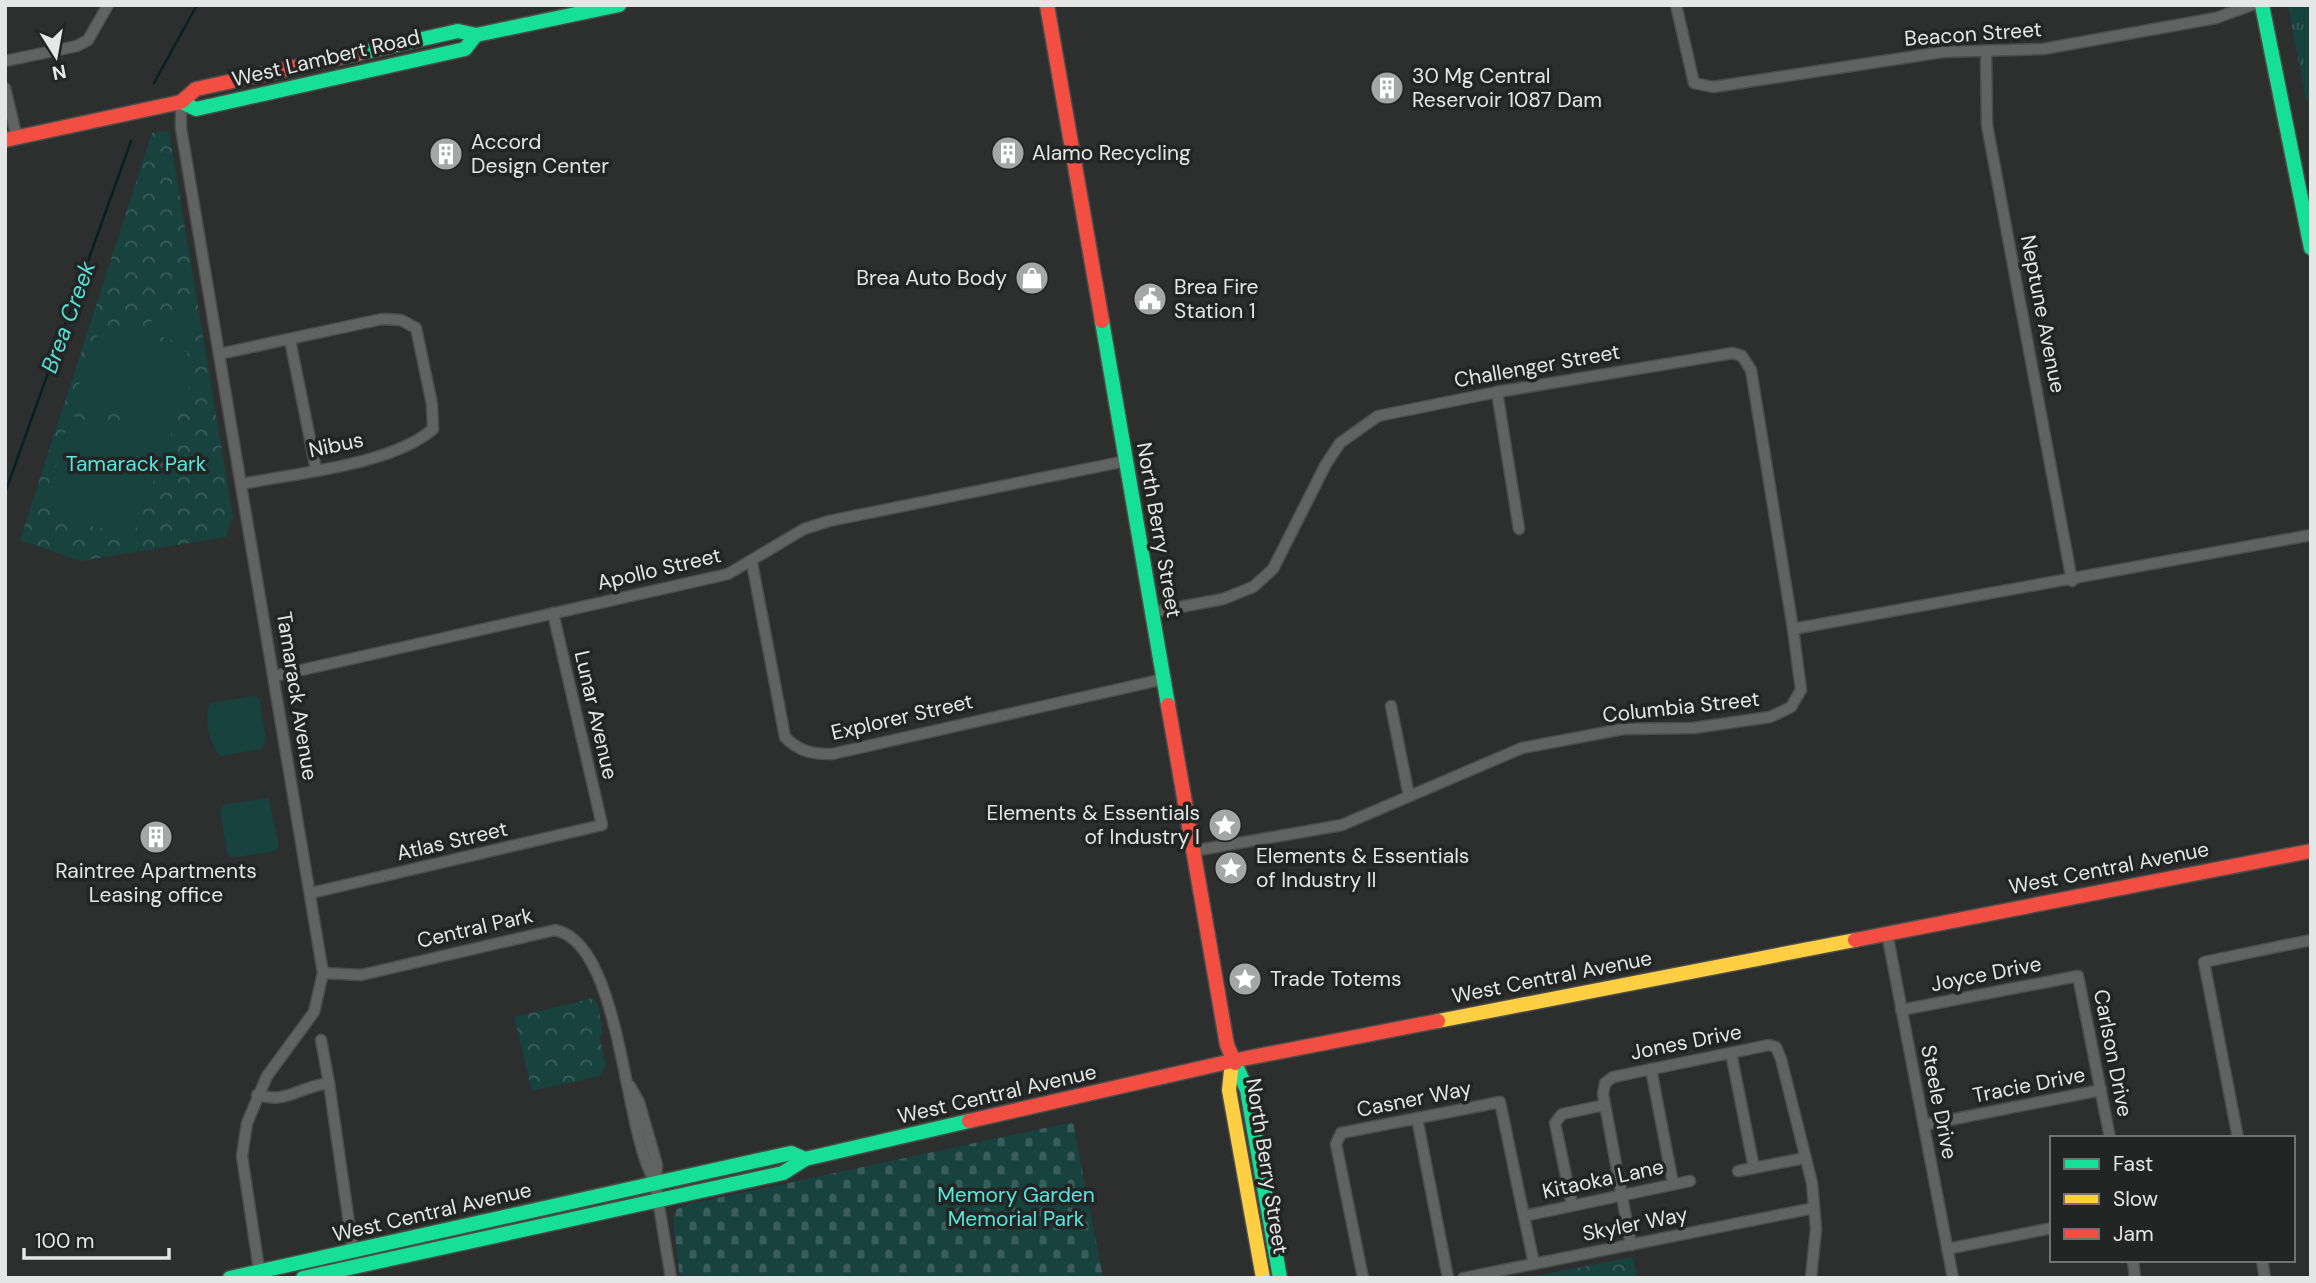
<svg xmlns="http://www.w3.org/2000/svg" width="2316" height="1283" viewBox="0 0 2316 1283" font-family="'DM Sans',sans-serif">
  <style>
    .grass { fill: url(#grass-tufts) }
    .forest { fill: url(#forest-crowns) }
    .cemetery { fill: url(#cemetery-stones) }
    .pitch { fill: #18423e }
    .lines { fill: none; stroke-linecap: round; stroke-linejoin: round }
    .stream { stroke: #05211f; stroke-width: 2.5 }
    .street-casing { stroke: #4b4d4c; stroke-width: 13 }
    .fast-casing { stroke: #4b4d4c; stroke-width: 17 }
    .slow-casing { stroke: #4b4d4c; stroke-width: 17 }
    .jam-casing { stroke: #4b4d4c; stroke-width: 17 }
    .street { stroke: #616262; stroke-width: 10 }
    .fast { stroke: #16e098; stroke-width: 14 }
    .slow { stroke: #ffcf43; stroke-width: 14 }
    .jam { stroke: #f24e42; stroke-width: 14 }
    .labels { text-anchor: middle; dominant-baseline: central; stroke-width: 7; stroke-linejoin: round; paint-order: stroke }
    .street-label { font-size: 21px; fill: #e5e7e6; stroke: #222524 }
    .poi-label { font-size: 21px; fill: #e5e7e6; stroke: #222524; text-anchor: start }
    .park-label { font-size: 21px; fill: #58e5da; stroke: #222524 }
    .water-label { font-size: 23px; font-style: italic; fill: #54e2d6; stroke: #222524 }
  </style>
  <defs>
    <pattern id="grass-tufts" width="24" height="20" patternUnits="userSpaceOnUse" patternTransform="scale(1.75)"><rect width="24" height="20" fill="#18423e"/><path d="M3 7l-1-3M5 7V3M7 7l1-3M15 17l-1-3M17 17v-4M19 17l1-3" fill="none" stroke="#395d5a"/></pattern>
    <pattern id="forest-crowns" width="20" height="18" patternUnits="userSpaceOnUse" patternTransform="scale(1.75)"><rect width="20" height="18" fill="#18423e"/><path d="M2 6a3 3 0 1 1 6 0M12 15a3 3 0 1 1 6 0" fill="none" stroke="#395d5a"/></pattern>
    <pattern id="cemetery-stones" width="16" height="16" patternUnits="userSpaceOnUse" patternTransform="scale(1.75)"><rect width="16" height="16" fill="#18423e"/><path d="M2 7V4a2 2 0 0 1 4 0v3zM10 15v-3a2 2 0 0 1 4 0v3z" fill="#395d5a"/></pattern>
  </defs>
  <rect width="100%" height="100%" fill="#2d2e2e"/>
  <path class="grass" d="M2288,5H2311V100L2306,101Z"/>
  <g class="forest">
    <path d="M169,131L233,516L226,537L80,561L20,540L152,133Z"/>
    <path d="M593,998L598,1005L603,1034L599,1035L606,1066L600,1076L532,1091L514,1017Z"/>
    <path d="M1633,1257L1637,1278H1525Z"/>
  </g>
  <path class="cemetery" d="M1073,1122L1103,1278H680L673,1218L677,1209L689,1204Z"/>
  <g class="pitch">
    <path d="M155,309L193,320L186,344L148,333Z"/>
    <path d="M111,326L187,352L194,373L134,533C112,530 56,524 46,503L70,415L118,431L121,416L73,401L98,334Z"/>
    <path d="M254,696L260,700L266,742L261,749L220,756C210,746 203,716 210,703Z"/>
    <path d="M269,798L279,846L275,851L232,858L227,853L220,810L225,804Z"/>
  </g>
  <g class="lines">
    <g class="stream">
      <path d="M154,83L197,5"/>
      <path d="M5,493L131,141"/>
    </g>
    <defs>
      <g id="street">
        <path d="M1676,5L1694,83L1713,87L1943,52L2043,49L2216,18L2252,5"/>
        <path d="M1986,53L1987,125L2072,581"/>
        <path d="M5,61L77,46L88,40L108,5"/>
        <path d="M5,88L17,138"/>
        <path d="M181,102V128L323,973L314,1012L267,1076L247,1123L242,1156L260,1276"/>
        <path d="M290,340L316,469"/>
        <path d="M219,354L382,319L401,320L416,328L432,404L433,429C392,465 296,473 242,484"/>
        <path d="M1497,392L1519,529"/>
        <path d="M752,563L785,737C799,752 813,754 832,754L1164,679"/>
        <path d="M1153,612L1223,599L1253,587L1273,569L1326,464L1340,443L1378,416L1497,392L1733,353L1742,356L1751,370L1793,629"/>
        <path d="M275,676L728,574L804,529L829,521L1126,461"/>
        <path d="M1391,706L1409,796"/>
        <path d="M1193,851L1342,825L1522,748L1623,729L1693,728L1770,717L1791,707L1801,690L1793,629L2311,535"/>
        <path d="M311,893L602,825L553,613"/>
        <path d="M1887,933L1953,1278"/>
        <path d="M323,973L361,975L555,930C622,943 623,1131 655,1182"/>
        <path d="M1901,1010L2078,976L2110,1138"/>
        <path d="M321,1040L329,1083"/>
        <path d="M1731,1053L1754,1168"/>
        <path d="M1651,1069L1673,1184"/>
        <path d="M630,1086L639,1102L657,1165L655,1182L671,1278"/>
        <path d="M257,1095C287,1104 298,1087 329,1083L353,1251"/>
        <path d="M1417,1118L1448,1278"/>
        <path d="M1924,1125L2101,1090"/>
        <path d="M2238,1138L2204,962L2311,940"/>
        <path d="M1738,1171L1805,1158"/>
        <path d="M1572,1205L1555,1123L1562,1114L1605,1105"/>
        <path d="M1524,1216L1690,1181"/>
        <path d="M1631,1245L1603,1094L1605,1083L1613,1077L1769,1045L1776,1047L1781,1059L1812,1183L1816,1229L1811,1278"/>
        <path d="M1947,1249L2052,1228"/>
        <path d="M2133,1260L2135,1278"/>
        <path d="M2262,1260L2265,1278"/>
        <path d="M1363,1278L1336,1144L1341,1133L1500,1102L1534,1264"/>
        <path d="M1463,1278L1814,1208"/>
      </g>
      <g id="fast">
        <path d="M2262,5L2311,248"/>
        <path d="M360,53L458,31L476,35L619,5"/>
        <path d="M181,102L196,109L465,49L476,35"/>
        <path d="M1102,321L1168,705"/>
        <path d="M1235,1063L1247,1090L1280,1278"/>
        <path d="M230,1278L791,1153L805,1159"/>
        <path d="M303,1278L783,1173L805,1159L969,1121"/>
      </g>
      <g id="slow">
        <path d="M1438,1021L1855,940"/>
        <path d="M1232,1061L1229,1090L1263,1278"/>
      </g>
      <g id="jam">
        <path d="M1047,5L1102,321"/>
        <path d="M5,140L181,102L196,89L360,53"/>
        <path d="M1168,705L1227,1045L1235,1063"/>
        <path d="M1855,940L2311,851"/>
        <path d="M969,1121L1232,1061L1438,1021"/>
      </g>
    </defs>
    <use href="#street" class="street-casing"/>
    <use href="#fast" class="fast-casing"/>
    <use href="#slow" class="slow-casing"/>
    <use href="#jam" class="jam-casing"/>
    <use href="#street" class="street"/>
    <use href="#fast" class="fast"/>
    <use href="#slow" class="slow"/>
    <use href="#jam" class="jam"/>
  </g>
  <defs>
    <symbol id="building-disc" viewBox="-11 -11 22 22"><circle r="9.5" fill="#a5a6a6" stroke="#222524"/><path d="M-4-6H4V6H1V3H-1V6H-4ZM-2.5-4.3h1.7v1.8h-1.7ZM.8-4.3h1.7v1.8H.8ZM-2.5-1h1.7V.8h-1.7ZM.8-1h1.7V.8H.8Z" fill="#fff"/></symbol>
    <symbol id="shop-disc" viewBox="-11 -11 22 22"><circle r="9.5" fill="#a5a6a6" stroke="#222524"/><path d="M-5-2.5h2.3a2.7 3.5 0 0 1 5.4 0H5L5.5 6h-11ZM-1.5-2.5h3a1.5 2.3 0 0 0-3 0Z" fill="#fff"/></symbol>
    <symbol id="civic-disc" viewBox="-11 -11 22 22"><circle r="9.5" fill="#a5a6a6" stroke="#222524"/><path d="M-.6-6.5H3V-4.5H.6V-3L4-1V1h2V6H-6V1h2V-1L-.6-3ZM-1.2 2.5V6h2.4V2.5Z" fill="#fff"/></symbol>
    <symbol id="sight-disc" viewBox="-11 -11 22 22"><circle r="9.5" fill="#a5a6a6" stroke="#222524"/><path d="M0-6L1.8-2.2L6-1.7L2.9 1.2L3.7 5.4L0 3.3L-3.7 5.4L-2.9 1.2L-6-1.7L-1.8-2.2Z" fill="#fff"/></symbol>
  </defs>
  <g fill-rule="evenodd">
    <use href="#building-disc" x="1368" y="69" width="38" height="38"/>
    <use href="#building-disc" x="989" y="134" width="38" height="38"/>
    <use href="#building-disc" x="427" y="135" width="38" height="38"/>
    <use href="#shop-disc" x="1013" y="259" width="38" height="38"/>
    <use href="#civic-disc" x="1131" y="280" width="38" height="38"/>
    <use href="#sight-disc" x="1206" y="806" width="38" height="38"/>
    <use href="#building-disc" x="137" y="818" width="38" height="38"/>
    <use href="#sight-disc" x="1212" y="849" width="38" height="38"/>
    <use href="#sight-disc" x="1226" y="960" width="38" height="38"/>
  </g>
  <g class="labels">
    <g class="street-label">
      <text transform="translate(1973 34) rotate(-4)">Beacon Street</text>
      <text transform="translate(326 58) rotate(-13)">West Lambert Road</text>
      <text transform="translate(2043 314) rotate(79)">Neptune Avenue</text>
      <text transform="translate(1537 366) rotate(-10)">Challenger Street</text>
      <text transform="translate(336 445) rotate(-12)">Nibus</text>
      <text transform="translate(1159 530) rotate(80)">North Berry Street</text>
      <text transform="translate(659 569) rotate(-13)">Apollo Street</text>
      <text transform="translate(297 696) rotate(81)">Tamarack Avenue</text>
      <text transform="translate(1681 707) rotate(-6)">Columbia Street</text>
      <text transform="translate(596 715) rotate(77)">Lunar Avenue</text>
      <text transform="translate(902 717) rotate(-13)">Explorer Street</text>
      <text transform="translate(452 841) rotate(-13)">Atlas Street</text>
      <text transform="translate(2109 868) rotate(-11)">West Central Avenue</text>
      <text transform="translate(475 928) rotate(-13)">Central Park</text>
      <text transform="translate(1986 974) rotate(-11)">Joyce Drive</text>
      <text transform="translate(1552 977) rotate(-11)">West Central Avenue</text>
      <text transform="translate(1686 1042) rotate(-11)">Jones Drive</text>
      <text transform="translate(2113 1053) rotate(79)">Carlson Drive</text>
      <text transform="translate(2029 1085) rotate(-11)">Tracie Drive</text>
      <text transform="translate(997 1094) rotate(-13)">West Central Avenue</text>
      <text transform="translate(1414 1099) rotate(-11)">Casner Way</text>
      <text transform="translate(1939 1102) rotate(79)">Steele Drive</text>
      <text transform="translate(1267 1166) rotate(81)">North Berry Street</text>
      <text transform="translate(1603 1179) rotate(-12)">Kitaoka Lane</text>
      <text transform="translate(432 1212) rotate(-13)">West Central Avenue</text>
      <text transform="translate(1635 1224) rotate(-11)">Skyler Way</text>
    </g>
    <g class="poi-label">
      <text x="1412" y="76">30 Mg Central<tspan x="1412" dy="24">Reservoir 1087 Dam</tspan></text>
      <text x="471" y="142">Accord<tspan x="471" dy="24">Design Center</tspan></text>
      <text x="1032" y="153">Alamo Recycling</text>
      <text x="1007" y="278" text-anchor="end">Brea Auto Body</text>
      <text x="1174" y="287">Brea Fire<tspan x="1174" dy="24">Station 1</tspan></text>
      <text x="1200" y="813" text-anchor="end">Elements &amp; Essentials<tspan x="1200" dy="24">of Industry I</tspan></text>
      <text x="1256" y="856">Elements &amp; Essentials<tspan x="1256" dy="24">of Industry II</tspan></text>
      <text x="156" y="871" text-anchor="middle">Raintree Apartments<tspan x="156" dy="24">Leasing office</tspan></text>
      <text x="1270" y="979">Trade Totems</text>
    </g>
    <g class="park-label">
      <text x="136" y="464">Tamarack Park</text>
      <text x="1016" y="1195">Memory Garden<tspan x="1016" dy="24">Memorial Park</tspan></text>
    </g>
    <g class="water-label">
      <text transform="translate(68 317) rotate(-70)">Brea Creek</text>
    </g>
  </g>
  <rect width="2316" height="1283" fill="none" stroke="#e5e7e6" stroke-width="14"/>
  <rect x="2050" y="1136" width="245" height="126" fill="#222524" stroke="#707372" stroke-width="2"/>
  <rect x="2064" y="1159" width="35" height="10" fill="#16e098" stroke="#707372" stroke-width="2"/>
  <text x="2113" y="1171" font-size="21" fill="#e5e7e6">Fast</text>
  <rect x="2064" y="1194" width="35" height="10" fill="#ffcf43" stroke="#707372" stroke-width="2"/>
  <text x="2113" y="1206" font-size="21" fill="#e5e7e6">Slow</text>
  <rect x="2064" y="1229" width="35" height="10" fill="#f24e42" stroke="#707372" stroke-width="2"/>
  <text x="2113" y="1241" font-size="21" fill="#e5e7e6">Jam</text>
  <g transform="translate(56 56) rotate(169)" stroke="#222524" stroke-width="5" paint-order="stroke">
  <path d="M0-5L12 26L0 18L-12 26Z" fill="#e5e7e6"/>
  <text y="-10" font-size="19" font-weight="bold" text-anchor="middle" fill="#e5e7e6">N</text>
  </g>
  <path d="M24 1248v10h145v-10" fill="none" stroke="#e5e7e6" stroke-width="3.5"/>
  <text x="35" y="1248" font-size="21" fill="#e5e7e6" stroke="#222524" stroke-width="5" paint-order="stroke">100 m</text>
</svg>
